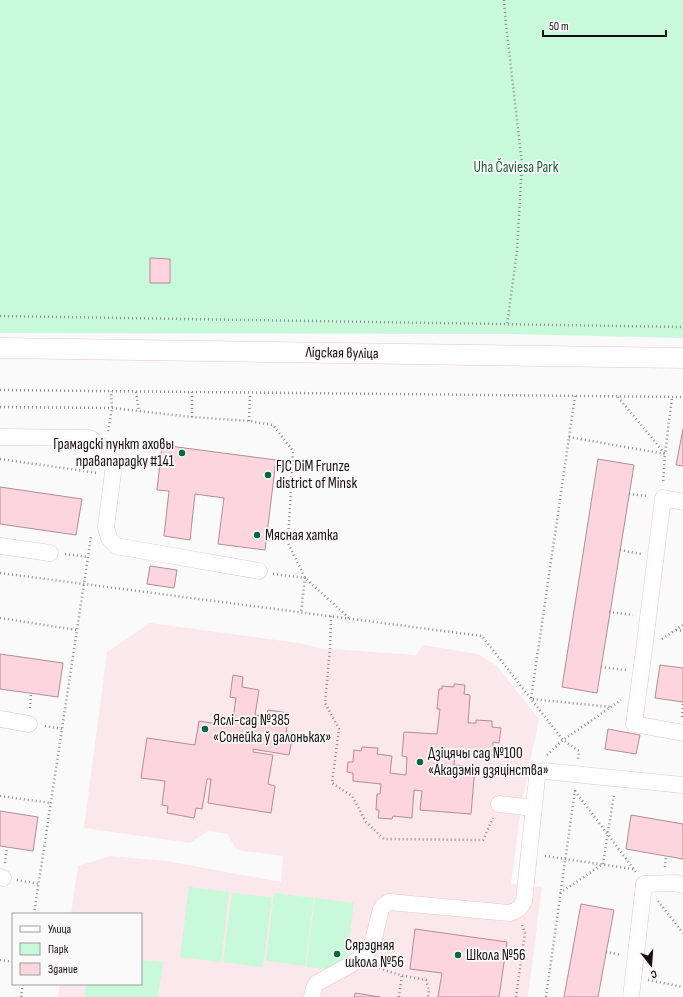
<svg xmlns="http://www.w3.org/2000/svg" width="683" height="997" viewBox="0 0 683 997" font-family="'Sofia Sans Condensed',sans-serif">
  <style>
    .built { fill: #fbe8ec }
    .green { fill: #c8f9da }
    .building { fill: #fdd5de; stroke: #b28d96 }
    .lines { fill: none; stroke-linecap: round; stroke-linejoin: round }
    .minor-casing { stroke: #eac3cc; stroke-width: 17 }
    .major-casing { stroke: #eac3cc; stroke-width: 21 }
    .path { stroke: #918b8d; stroke-width: 2.5; stroke-dasharray: 1 3; stroke-linecap: butt }
    .minor { stroke: #fff; stroke-width: 16 }
    .major { stroke: #fff; stroke-width: 20 }
    .poi-dot { fill: #01693f; stroke: #fafafa; stroke-width: 1.5 }
    .labels { text-anchor: middle; dominant-baseline: central; stroke-width: 3.5; stroke-linejoin: round; paint-order: stroke }
    .park-label { font-size: 15px; fill: #1f603f; stroke: #fafafa }
    .street-label { font-size: 15px; fill: #180c0f; stroke: #fafafa }
    .poi-label { font-size: 15px; fill: #180c0f; stroke: #fafafa; text-anchor: start }
  </style>
  <rect width="100%" height="100%" fill="#fafafa"/>
  <path class="built" d="M150,623L299,643L319,648L416,655L423,645L478,654L497,666L539,719L521,807L511,884L542,887L528,997H58L60,984H141V914H71L78,866L111,856L167,861L281,882L283,856L237,850L227,834L208,831L190,843L84,828L107,652Z"/>
  <g class="green">
    <path d="M0,0H683V338L508,334L0,333Z"/>
    <path d="M189,887L229,892L221,962L180,957Z"/>
    <path d="M232,893L272,897L263,967L223,962Z"/>
    <path d="M274,893L314,898L305,966L266,961Z"/>
    <path d="M315,898L354,903L345,971L306,967Z"/>
    <path d="M141,960L163,962L158,997H85L86,984H141Z"/>
  </g>
  <g class="building">
    <path d="M150,258L170,259V283H150Z"/>
    <path d="M683,429V466L676,465Z"/>
    <path d="M162,445L276,460L265,550L218,544L224,498L195,494L190,540L164,536L169,491L157,490Z"/>
    <path d="M598,459L634,465L597,693L562,687Z"/>
    <path d="M0,487L82,499L76,535L0,524Z"/>
    <path d="M150,566L177,570L174,588L147,584Z"/>
    <path d="M0,654L63,663L58,697L0,689Z"/>
    <path d="M660,665L683,668V702L655,698Z"/>
    <path d="M233,675L243,677L242,687L259,690L255,715L266,717L268,710L289,713L286,733L293,734L289,755L253,749V752L273,755L268,784L275,786L271,813L208,803L211,779H207L202,809L196,808L194,818L167,813L168,806L162,805L165,781L141,778L147,738L195,745L199,721L232,726L236,698L230,697Z"/>
    <path d="M454,684L465,685L464,694L470,695L468,723H476V720L492,721V727L501,728L499,743L493,742L492,756L455,753L454,765L475,767L471,814L420,810L422,791L414,790L412,818L393,816L392,819L378,818L379,810H376L377,794H380L381,784L353,781V773L347,772L348,762H353L354,750L361,751L362,747L378,748L377,754L392,756L390,773L406,775L407,757L402,756L404,732L437,734L440,709H437L439,689H442V686L454,687Z"/>
    <path d="M608,729L640,735L636,754L605,749Z"/>
    <path d="M0,811L38,817L33,851L0,846Z"/>
    <path d="M631,815L683,824V859L626,849Z"/>
    <path d="M581,904L614,910L598,997H564Z"/>
    <path d="M415,929L507,942L499,997H438L442,973L410,969Z"/>
    <path d="M355,993L380,997H354Z"/>
  </g>
  <g class="lines">
    <defs>
      <g id="minor">
        <path d="M0,437L90,438L104,448L114,465L106,527L109,538L116,546L259,571"/>
        <path d="M683,502L663,498L644,650L634,724L683,733"/>
        <path d="M0,546L50,553"/>
        <path d="M0,719L29,724"/>
        <path d="M499,804L533,808"/>
        <path d="M0,877L3,878"/>
        <path d="M312,997L314,988L317,983L350,965L368,952L373,941L381,909L384,905L389,902L510,913C517,911 521,908 524,901L537,778L539,773L544,771L683,785"/>
        <path d="M631,997L644,884L676,883L683,885"/>
      </g>
      <path id="major" d="M0,348L683,358"/>
    </defs>
    <use href="#minor" class="minor-casing"/>
    <use href="#major" class="major-casing"/>
    <g class="path">
      <path d="M504,0L506,24L522,164L517,251L507,325"/>
      <path d="M0,316L683,327"/>
      <path d="M0,390L683,397"/>
      <path d="M136,392L139,412"/>
      <path d="M192,392V417"/>
      <path d="M575,396L531,699L611,707"/>
      <path d="M618,397L665,454L663,483"/>
      <path d="M0,407L112,408L192,417L249,421L273,425L293,451L288,543L305,578L349,618"/>
      <path d="M249,421L250,393"/>
      <path d="M108,431L112,408L111,391"/>
      <path d="M569,437L665,454L672,397"/>
      <path d="M0,459L98,473"/>
      <path d="M629,494L648,496"/>
      <path d="M620,550L641,554"/>
      <path d="M65,554L88,557"/>
      <path d="M0,573L482,636L563,740L579,751L578,759"/>
      <path d="M273,574L305,578L301,612"/>
      <path d="M609,612L633,615"/>
      <path d="M331,616L330,648L325,703L339,729L332,783L352,796L366,822L384,839L483,840L493,818"/>
      <path d="M0,618L77,630"/>
      <path d="M676,630L683,631"/>
      <path d="M662,639L683,625"/>
      <path d="M601,667L626,670"/>
      <path d="M30,708L31,693"/>
      <path d="M682,717L683,702"/>
      <path d="M45,726L62,729"/>
      <path d="M547,755L563,740L621,700"/>
      <path d="M575,791L636,872"/>
      <path d="M0,796L51,803"/>
      <path d="M545,856L633,869"/>
      <path d="M5,863L7,847"/>
      <path d="M665,867L666,856"/>
      <path d="M17,880L39,884"/>
      <path d="M560,893L603,864L614,794"/>
      <path d="M658,901L683,933"/>
      <path d="M34,914L91,537"/>
      <path d="M606,952L621,955"/>
      <path d="M0,960L13,962"/>
      <path d="M376,966C391,974 409,977 426,980L429,990L428,997"/>
      <path d="M648,980L683,987"/>
      <path d="M21,997L23,984"/>
      <path d="M399,997L402,975"/>
      <path d="M516,997L525,933L522,925"/>
      <path d="M546,997L575,790"/>
    </g>
    <use href="#minor" class="minor"/>
    <use href="#major" class="major"/>
  </g>
  <g class="poi-dot">
    <circle cx="182" cy="453" r="4"/>
    <circle cx="268" cy="475" r="4"/>
    <circle cx="257" cy="535" r="4"/>
    <circle cx="205" cy="729" r="4"/>
    <circle cx="420" cy="762" r="4"/>
    <circle cx="337" cy="954" r="4"/>
    <circle cx="458" cy="955" r="4"/>
  </g>
  <g class="labels">
    <g class="park-label">
      <text x="516" y="167">Uha Čaviesa Park</text>
    </g>
    <g class="street-label">
      <text transform="translate(342 353) rotate(1)">Лідская вуліца</text>
    </g>
    <g class="poi-label">
      <text x="174" y="444" text-anchor="end">Грамадскі пункт аховы<tspan x="174" dy="17">правапарадку #141</tspan></text>
      <text x="276" y="466">FJC DiM Frunze<tspan x="276" dy="17">district of Minsk</tspan></text>
      <text x="265" y="535">Мясная хатка</text>
      <text x="213" y="720">Яслі-сад №385<tspan x="213" dy="17">«Сонейка ў далоньках»</tspan></text>
      <text x="428" y="753">Дзіцячы сад №100<tspan x="428" dy="17">«Акадэмія дзяцінства»</tspan></text>
      <text x="345" y="945">Сярэдняя<tspan x="345" dy="17">школа №56</tspan></text>
      <text x="466" y="955">Школа №56</text>
    </g>
  </g>
  <rect x="12" y="913" width="130" height="72" fill="#fafafa" stroke="#a09b9c"/>
  <rect x="20" y="926" width="20" height="6" fill="#ffffff" stroke="#a09b9c"/>
  <text x="48" y="933" font-size="12" fill="#180c0f">Улица</text>
  <rect x="20" y="943" width="20" height="12" fill="#c8f9da" stroke="#a09b9c"/>
  <text x="48" y="953" font-size="12" fill="#180c0f">Парк</text>
  <rect x="20" y="963" width="20" height="12" fill="#fdd5de" stroke="#a09b9c"/>
  <text x="48" y="973" font-size="12" fill="#180c0f">Здание</text>
  <g transform="translate(651 965) rotate(163)" stroke="#fafafa" stroke-width="3" paint-order="stroke">
  <path d="M0-3L7 15L0 10L-7 15Z" fill="#180c0f"/>
  <text y="-6" font-size="11" font-weight="bold" text-anchor="middle" fill="#180c0f">С</text>
  </g>
  <path d="M543 30v6h123v-6" fill="none" stroke="#180c0f" stroke-width="2"/>
  <text x="549" y="30" font-size="12" fill="#180c0f" stroke="#fafafa" stroke-width="3" paint-order="stroke">50 m</text>
</svg>
